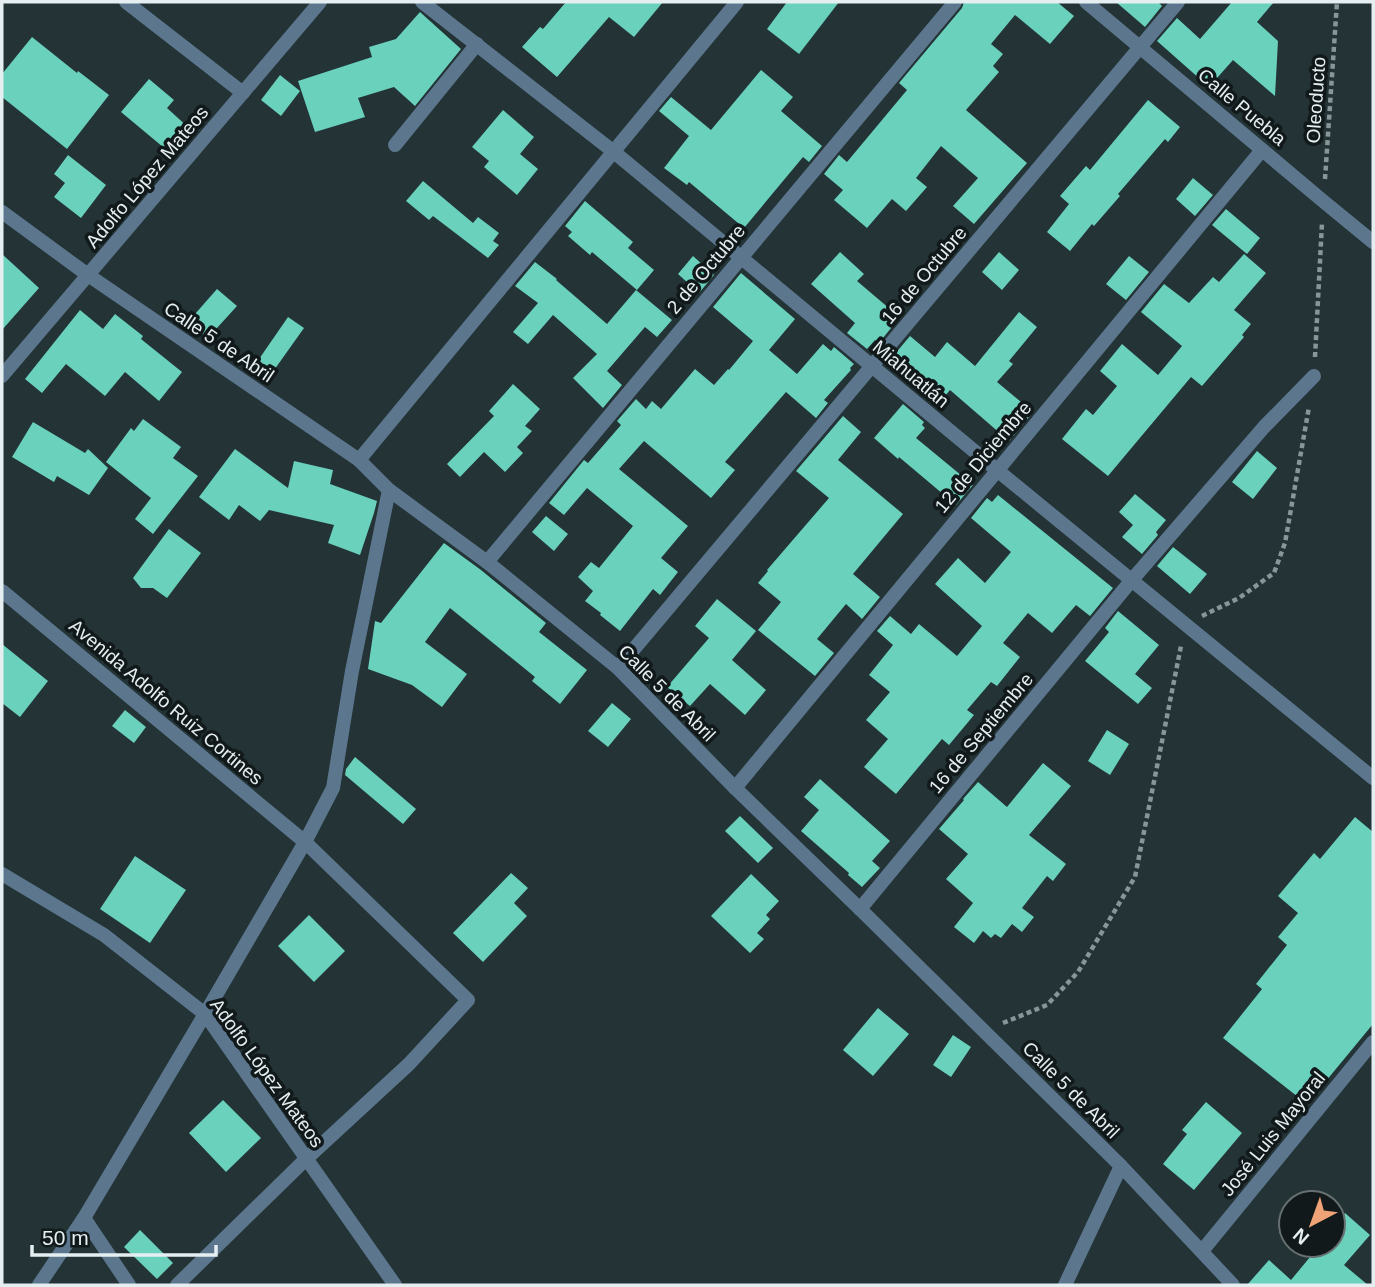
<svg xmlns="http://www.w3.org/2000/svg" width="1375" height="1287" viewBox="0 0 1375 1287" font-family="Arial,sans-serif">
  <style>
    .building { fill: #69d1bc }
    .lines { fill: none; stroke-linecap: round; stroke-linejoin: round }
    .path { stroke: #899698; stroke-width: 4.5; stroke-dasharray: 5 3.5; stroke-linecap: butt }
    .minor { stroke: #5c778d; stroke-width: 14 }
    .tertiary { stroke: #5c778d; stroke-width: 14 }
    .labels { text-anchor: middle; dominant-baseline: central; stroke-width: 7; stroke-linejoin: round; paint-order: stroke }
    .street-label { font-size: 19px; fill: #e5eff1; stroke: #12191b }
  </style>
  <rect width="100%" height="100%" fill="#233336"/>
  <g class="building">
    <path d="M566,2H663L634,37L609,17L557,77L522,47L540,27L543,29Z"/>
    <path d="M787,2H839L799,54L767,29Z"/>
    <path d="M964,2H1057L1074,16L1050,44L1015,15L991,44L1003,54L993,66L999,72L966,110L1027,163L974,224L953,206L978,178L941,146L916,178L927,187L906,211L892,199L867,228L834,200L843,190L824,174L839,155L847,162L907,90L899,83L962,8Z"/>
    <path d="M1116,2H1158L1162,6L1145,27Z"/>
    <path d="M1232,2H1274L1257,22L1278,41L1275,96L1233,60L1209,87L1157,41L1177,18L1200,39Z"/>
    <path d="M420,12L461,49L415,106L394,87L358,98L365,117L315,132L298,81L372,57L369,47L396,39Z"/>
    <path d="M32,37L77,73L78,71L109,95L67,149L2,97V74Z"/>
    <path d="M761,70L793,97L781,111L822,146L809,162L803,157L744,228L689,182L687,185L664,168L689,136L659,111L671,97L711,130Z"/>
    <path d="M280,75L300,91L281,116L261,100Z"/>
    <path d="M149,79L174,100L167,108L190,129L169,152L121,112Z"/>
    <path d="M1148,100L1180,127L1168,142L1165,139L1118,194L1120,196L1094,226L1092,224L1070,251L1047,232L1069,204L1060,196L1086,166L1090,170Z"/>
    <path d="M503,110L534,137L520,154L538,169L517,195L484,167L489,161L472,147Z"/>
    <path d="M68,155L106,185L81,218L54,197L65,183L54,174Z"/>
    <path d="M1193,178L1213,195L1195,216L1176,199Z"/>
    <path d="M423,181L473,223L478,217L499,233L493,241L499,245L488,258L433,216L429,220L406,201Z"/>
    <path d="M585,201L633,242L628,248L654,270L637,290L592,252L590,255L568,236L572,232L565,226Z"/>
    <path d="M1226,209L1260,238L1247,254L1212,225Z"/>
    <path d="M840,252L864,274L857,281L897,315L892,321L895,323L879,343L875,340L867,349L847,333L855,323L811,284Z"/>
    <path d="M999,252L1019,270L1002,290L982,272Z"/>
    <path d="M2,254L39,288L2,330Z"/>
    <path d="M1244,254L1266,273L1234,310L1251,324L1242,335L1244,337L1202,386L1191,377L1108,476L1062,439L1086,409L1093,415L1117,386L1100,371L1122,344L1158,375L1182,346L1141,312L1164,284L1189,303L1213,277L1219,282Z"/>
    <path d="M693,256L714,275L699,293L678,274Z"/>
    <path d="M1129,256L1149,272L1126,300L1106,284Z"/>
    <path d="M535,262L557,279L556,280L607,324L636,290L672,320L657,337L645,327L607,371L622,385L603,408L573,378L597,354L553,315L528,344L513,332L538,303L515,286Z"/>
    <path d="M741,273L795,319L769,350L797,374L823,344L831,351L834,347L854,364L850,368L851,370L824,400L828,403L816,418L786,392L725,462L735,470L711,498L644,441L619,469L688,526L661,558L678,572L660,595L653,589L620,631L600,615L601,613L585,601L593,591L578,577L591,562L599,568L633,526L587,488L564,515L549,503L584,460L588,463L621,425L617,421L636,399L646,409L652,401L661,409L695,369L714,385L728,369L729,370L753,341L713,307Z"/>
    <path d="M217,289L237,306L207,339L188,322Z"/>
    <path d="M80,310L103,329L115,314L143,336L141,339L182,372L159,401L125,372L105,396L66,364L42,393L25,379Z"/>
    <path d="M1019,312L1037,327L1009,361L1013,364L997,382L1033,412L1009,441L950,390L936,407L916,390L924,380L894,355L910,336L935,357L947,342L975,366Z"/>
    <path d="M288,317L304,328L272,373L257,362Z"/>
    <path d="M513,384L540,409L525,426L532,431L517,447L523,453L505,472L484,452L460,477L447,464L494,416L489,411Z"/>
    <path d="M903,404L924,422L922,425L925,428L916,438L973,485L956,505L899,457L898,459L874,438Z"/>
    <path d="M843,416L861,432L838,460L903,514L853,574L880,597L862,619L846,604L817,639L834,653L815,676L758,630L781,602L758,583L768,571L767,570L829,498L796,471Z"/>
    <path d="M143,419L181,447L173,458L198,476L153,534L135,519L151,498L106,462L131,428L134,431Z"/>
    <path d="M33,422L85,453L88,449L108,468L89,495L57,476L54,482L12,457Z"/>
    <path d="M235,449L288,488L294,461L333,470L330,484L377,501L374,513L360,555L328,543L334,525L269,510L260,521L239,505L229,520L199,497Z"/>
    <path d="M1257,451L1277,468L1253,499L1232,482Z"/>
    <path d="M1135,494L1166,520L1156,532L1158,535L1142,554L1122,537L1133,525L1119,512Z"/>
    <path d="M998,495L1113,588L1090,616L1076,605L1052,633L1028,613L1003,643L1020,657L997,686L991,682L967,710L974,715L949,745L942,739L896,794L864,767L888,739L866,720L890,692L869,675L893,645L877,631L890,616L911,634L919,624L957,656L982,626L935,584L958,558L985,583L1011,552L971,518L987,498L992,502Z"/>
    <path d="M546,516L568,534L554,551L532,532Z"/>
    <path d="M169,529L201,553L167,598L153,588H141L133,578Z"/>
    <path d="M444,543L481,570L546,623L539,632L587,670L560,704L532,681L535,677L450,608L425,642L467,674L442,707L412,685L368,669L375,621L381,623Z"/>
    <path d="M1173,547L1207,574L1190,594L1157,566Z"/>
    <path d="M717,599L756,631L732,660L766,690L745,715L710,684L690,706L667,687L709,638L695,626Z"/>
    <path d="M1118,611L1159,645L1135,674L1152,688L1138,704L1085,661L1109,632L1105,628Z"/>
    <path d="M2,644L48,681L20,717L2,703Z"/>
    <path d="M612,703L631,719L608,747L588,731Z"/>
    <path d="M125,710L146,727L134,743L112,726Z"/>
    <path d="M1107,730L1129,744L1110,775L1088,761Z"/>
    <path d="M355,757L416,809L403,824L345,775L346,769Z"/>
    <path d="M1043,763L1071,786L1029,835L1066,864L1053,881L1047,876L1022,908L1034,917L1022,932L1012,924L1001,938L995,934L991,938L983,931L974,943L954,927L973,903L946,879L968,854L939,829L964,800L963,799L978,782L1007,807Z"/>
    <path d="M820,779L890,841L872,861L880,868L862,887L848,875L849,873L801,831L819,810L804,797Z"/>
    <path d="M740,816L773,848L758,863L725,831Z"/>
    <path d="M1355,817L1373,832V1024L1307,1104L1223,1038L1262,989L1256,984L1287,945L1278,937L1298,913L1278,896L1314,853L1320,859Z"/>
    <path d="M135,856L186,890L150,943L100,909Z"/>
    <path d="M511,873L528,888L514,903L527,916L483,962L453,933Z"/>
    <path d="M751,874L779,901L766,915L770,919L757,933L764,939L750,953L711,916Z"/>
    <path d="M309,915L345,951L314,982L278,946Z"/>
    <path d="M878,1008L909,1034L873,1076L843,1050Z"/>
    <path d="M953,1035L971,1047L951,1077L933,1065Z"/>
    <path d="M223,1100L261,1138L226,1172L189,1133Z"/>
    <path d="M1206,1102L1242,1133L1194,1190L1163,1164L1187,1134L1182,1130Z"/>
    <path d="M1345,1213L1370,1235L1344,1265L1368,1285H1247L1269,1260L1291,1280L1320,1245H1333V1227Z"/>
    <path d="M140,1230L173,1263L157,1279L124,1247Z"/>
  </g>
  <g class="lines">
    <g class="path">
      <path d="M1325,179L1337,2"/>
      <path d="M1315,357L1322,223"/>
      <path d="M1202,616L1239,598L1274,573L1285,543L1309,407"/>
      <path d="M1003,1023L1047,1005L1078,972L1135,877L1181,646"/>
    </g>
    <g class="minor">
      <path d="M126,2L243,93"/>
      <path d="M422,2L614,152L997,470L1373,778"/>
      <path d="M395,145L477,44"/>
      <path d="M2,212L88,275L359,460L389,490L487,562L618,668L735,788L860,909L1121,1166L1233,1285"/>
      <path d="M2,376L320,2"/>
      <path d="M359,460L737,2"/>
      <path d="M487,562L955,2"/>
      <path d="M2,591L305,842L468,1000L409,1064L306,1159L177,1285"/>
      <path d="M618,668L1178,2"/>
      <path d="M735,788L1262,150"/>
      <path d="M2,874L104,935L205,1014L395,1285"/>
      <path d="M860,909L1131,581L1264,427L1314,376"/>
      <path d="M84,1218L129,1285"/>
      <path d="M1202,1251L1373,1042"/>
      <path d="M39,1285L84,1218L205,1014L305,842L333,788L352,671L389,490"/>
      <path d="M1065,1285L1121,1166"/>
    </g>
    <path class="tertiary" d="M1086,2L1323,201L1373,242"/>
  </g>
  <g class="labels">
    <g class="street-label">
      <text transform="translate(1316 100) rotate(-86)">Oleoducto</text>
      <text transform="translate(1242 107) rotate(40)">Calle Puebla</text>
      <text transform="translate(147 177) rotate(-50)">Adolfo López Mateos</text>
      <text transform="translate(706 269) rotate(-50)">2 de Octubre</text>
      <text transform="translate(924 275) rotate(-50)">16 de Octubre</text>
      <text transform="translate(219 342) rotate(34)">Calle 5 de Abril</text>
      <text transform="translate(911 374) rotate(40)">Miahuatlán</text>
      <text transform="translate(983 457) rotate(-50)">12 de Diciembre</text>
      <text transform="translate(667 693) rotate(45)">Calle 5 de Abril</text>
      <text transform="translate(166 702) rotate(40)">Avenida Adolfo Ruiz Cortines</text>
      <text transform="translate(981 733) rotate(-50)">16 de Septiembre</text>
      <text transform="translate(267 1073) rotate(54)">Adolfo López Mateos</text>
      <text transform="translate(1071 1090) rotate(45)">Calle 5 de Abril</text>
      <text transform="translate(1273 1134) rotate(-51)">José Luis Mayoral</text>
    </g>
  </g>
  <rect width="1375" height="1287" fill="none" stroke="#e5eff1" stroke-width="7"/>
  <g transform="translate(1312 1224) rotate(221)"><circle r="33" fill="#12191b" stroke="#666f71" stroke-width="2"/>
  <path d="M0-5L12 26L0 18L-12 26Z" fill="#efa377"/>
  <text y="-10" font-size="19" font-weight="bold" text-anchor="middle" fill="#e5eff1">N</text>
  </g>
  <path d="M32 1245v10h184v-10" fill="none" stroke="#e5eff1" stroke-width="3.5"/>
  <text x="42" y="1245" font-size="21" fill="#e5eff1" stroke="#12191b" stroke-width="5" paint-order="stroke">50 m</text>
</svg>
